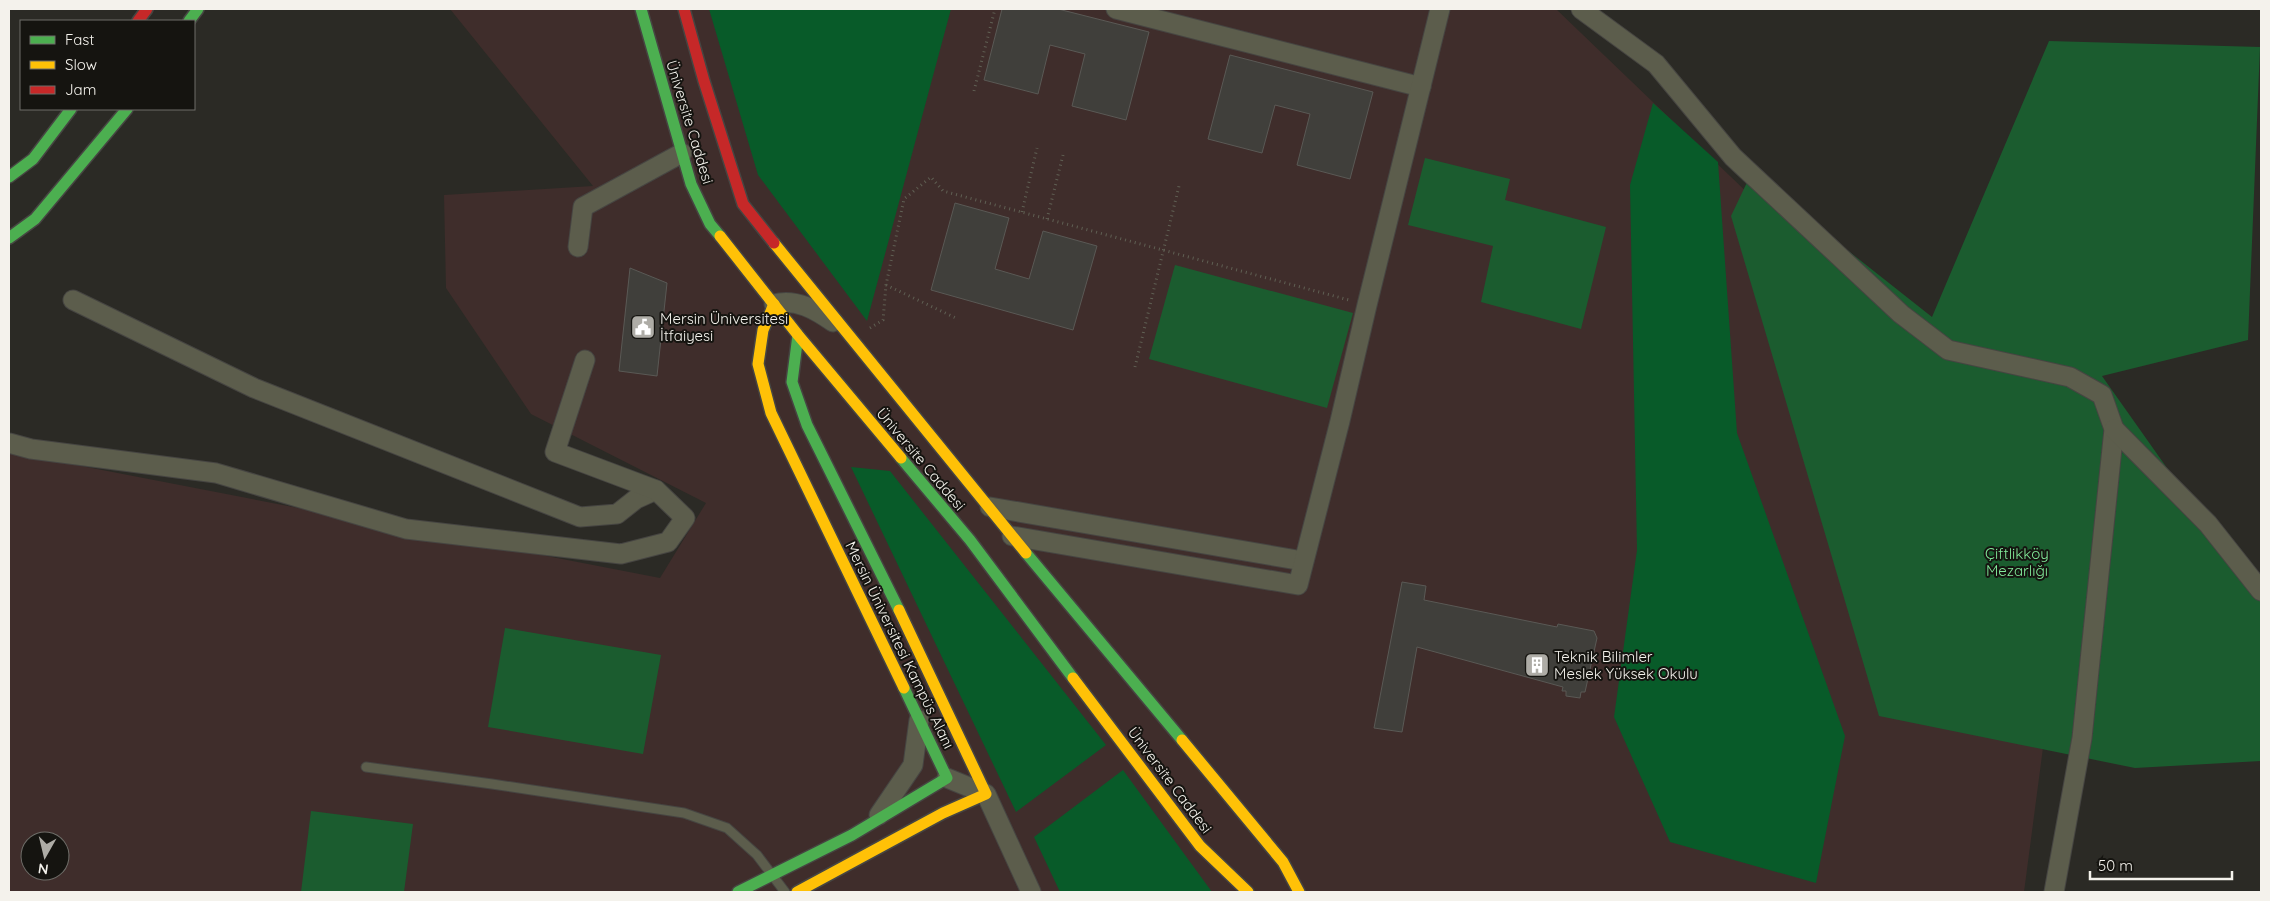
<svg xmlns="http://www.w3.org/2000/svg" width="2270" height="901" viewBox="0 0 2270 901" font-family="Quicksand,sans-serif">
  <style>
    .education { fill: #3f2d2b; fill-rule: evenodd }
    .green { fill: #1b5c2f }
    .forest { fill: #085b29 }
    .building { fill: #403f3b; stroke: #5a5955 }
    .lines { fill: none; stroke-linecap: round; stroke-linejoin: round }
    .lane-casing { stroke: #464542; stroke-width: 11 }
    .street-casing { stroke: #464542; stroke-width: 21 }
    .fast-casing { stroke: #464542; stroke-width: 14 }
    .slow-casing { stroke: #464542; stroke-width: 14 }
    .jam-casing { stroke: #464542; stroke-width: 14 }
    .path { stroke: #606054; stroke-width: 3; stroke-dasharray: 1 4; stroke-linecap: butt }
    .lane { stroke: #5c5d4c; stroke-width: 9 }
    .street { stroke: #5c5d4c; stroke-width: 19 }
    .fast { stroke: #4caf50; stroke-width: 11 }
    .slow { stroke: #ffc107; stroke-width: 11 }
    .jam { stroke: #c62828; stroke-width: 11 }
    .labels { text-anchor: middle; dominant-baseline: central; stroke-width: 4; stroke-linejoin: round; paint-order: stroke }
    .street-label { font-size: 15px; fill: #f4f2ec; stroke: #151410 }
    .poi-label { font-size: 15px; fill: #f4f2ec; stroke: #151410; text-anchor: start }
    .park-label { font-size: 15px; fill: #83ec9b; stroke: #151410 }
  </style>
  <rect width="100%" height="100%" fill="#2b2a25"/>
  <path class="education" d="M450,9H1556L1927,365L2087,414L2024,892H9V452L660,578L706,503L531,414L446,288L444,195L593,186ZM30,841H60V871H30Z"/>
  <g class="green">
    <path d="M2049,41L2260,47L2248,340L2102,376L2261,601V761L2135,768L1879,716L1731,216L1751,174L1932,317Z"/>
    <path d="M1425,158L1510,179L1505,200L1606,227L1581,329L1481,302L1493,246L1408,225Z"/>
    <path d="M1175,265L1353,313L1327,408L1149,359Z"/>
    <path d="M505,628L661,655L643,754L488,727Z"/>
    <path d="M311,811L413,824L404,892H301Z"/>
  </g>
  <g class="forest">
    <path d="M709,9H951L867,321L758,175Z"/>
    <path d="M1653,103L1718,162L1737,433L1845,736L1816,883L1670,842L1614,717L1637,550L1630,185Z"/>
    <path d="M851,467L890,471L1106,745L1016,812Z"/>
    <path d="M1123,770L1212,892H1060L1034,837Z"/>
  </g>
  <g class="building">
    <path d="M1002,9H1058L1149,32L1126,120L1072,106L1085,54L1050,45L1038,94L984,80Z"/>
    <path d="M1230,55L1373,92L1350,179L1297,165L1310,114L1275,105L1262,153L1208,139Z"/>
    <path d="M955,203L1009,218L995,269L1029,279L1043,231L1097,246L1073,330L931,290Z"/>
    <path d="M630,268L667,283L657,376L619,371Z"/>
    <path d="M1402,582L1426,586L1424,600L1557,627L1558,624L1594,631L1597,638L1585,692H1581L1580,698L1566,696V691H1562L1563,687L1417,647L1402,732L1374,728Z"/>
  </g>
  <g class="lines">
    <defs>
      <path id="lane" d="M366,767L492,784L684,813L727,828L757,855L785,892"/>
      <g id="street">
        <path d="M1116,9L1421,87"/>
        <path d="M1581,9L1656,64L1733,157L1901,314L1948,350L2070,377L2102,395L2114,429L2082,738L2054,892"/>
        <path d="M578,247L583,207L682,153"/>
        <path d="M73,300L254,388L580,517L617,514L636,499L656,490"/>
        <path d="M774,304C796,298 816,310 833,322"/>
        <path d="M2114,429L2208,524L2261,591"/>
        <path d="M9,443L31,449L216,473L406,529L621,554L668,542L685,518L656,490L555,452L585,360"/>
        <path d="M990,507L1303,561"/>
        <path d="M1012,536L1298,585L1340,421L1367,305L1440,9"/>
        <path d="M947,778L986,794L1031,892"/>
        <path d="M879,815L913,765L919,720"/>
      </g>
      <g id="fast">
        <path d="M641,9L691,184L710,224L720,236"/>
        <path d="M189,21L198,9"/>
        <path d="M9,177L33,159L71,109"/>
        <path d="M9,238L35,219L127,109"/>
        <path d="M798,335L792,382L807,425L899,610"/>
        <path d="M901,458L970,540L1073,678"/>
        <path d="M1026,553L1182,740"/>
        <path d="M738,892L852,835L947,778L904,688"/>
      </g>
      <g id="slow">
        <path d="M720,236L798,335L901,458"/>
        <path d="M774,243L1026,553"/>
        <path d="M774,304L763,330L758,364L771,413L904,688"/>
        <path d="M1073,678L1200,846L1248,892"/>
        <path d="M1182,740L1283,862L1299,892"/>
        <path d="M797,892L943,813L986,794L899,610"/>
      </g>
      <g id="jam">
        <path d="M684,9L704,81L743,204L774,243"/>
        <path d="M138,21L147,9"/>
      </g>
    </defs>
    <use href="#lane" class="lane-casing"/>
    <use href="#street" class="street-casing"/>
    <use href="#fast" class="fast-casing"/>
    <use href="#slow" class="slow-casing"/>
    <use href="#jam" class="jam-casing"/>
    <g class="path">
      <path d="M974,91L995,9"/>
      <path d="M1022,212L1037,148"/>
      <path d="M1047,219L1063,155"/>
      <path d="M886,285L958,319"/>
      <path d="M870,328L883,320L886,285L904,199L931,177L943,191L1349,300"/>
      <path d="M1135,367L1179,186"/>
    </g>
    <use href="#lane" class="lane"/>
    <use href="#street" class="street"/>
    <use href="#fast" class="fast"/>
    <use href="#slow" class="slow"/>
    <use href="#jam" class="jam"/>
  </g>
  <defs>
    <symbol id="civic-square" viewBox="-11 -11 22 22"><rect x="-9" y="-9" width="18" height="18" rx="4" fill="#aeaca6" stroke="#151410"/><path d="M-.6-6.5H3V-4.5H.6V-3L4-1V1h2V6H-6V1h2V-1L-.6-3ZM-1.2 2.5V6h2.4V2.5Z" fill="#fff"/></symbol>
    <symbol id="building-square" viewBox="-11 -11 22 22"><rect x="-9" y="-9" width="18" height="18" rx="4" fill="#aeaca6" stroke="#151410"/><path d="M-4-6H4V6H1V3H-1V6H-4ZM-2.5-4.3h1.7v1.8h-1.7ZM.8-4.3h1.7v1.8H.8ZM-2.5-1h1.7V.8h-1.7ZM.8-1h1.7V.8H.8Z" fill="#fff"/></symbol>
  </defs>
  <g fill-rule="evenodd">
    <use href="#civic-square" x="629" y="313" width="28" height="28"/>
    <use href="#building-square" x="1523" y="651" width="28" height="28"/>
  </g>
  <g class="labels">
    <g class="street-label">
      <text transform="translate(690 122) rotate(73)">Üniversite Caddesi</text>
      <text transform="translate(921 459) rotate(50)">Üniversite Caddesi</text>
      <text transform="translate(900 645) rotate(64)">Mersin Üniversitesi Kampüs Alanı</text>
      <text transform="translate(1170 780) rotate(53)">Üniversite Caddesi</text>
    </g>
    <g class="poi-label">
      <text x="660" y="318">Mersin Üniversitesi<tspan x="660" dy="17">İtfaiyesi</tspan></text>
      <text x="1554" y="656">Teknik Bilimler<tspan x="1554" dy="17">Meslek Yüksek Okulu</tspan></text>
    </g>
    <g class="park-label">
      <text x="2017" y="553">Çiftlikköy<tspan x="2017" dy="17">Mezarlığı</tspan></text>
    </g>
  </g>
  <rect width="2270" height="901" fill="none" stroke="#f4f2ec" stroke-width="20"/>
  <rect x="20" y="20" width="175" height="90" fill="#151410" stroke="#6e6d68"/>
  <rect x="30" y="36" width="25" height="8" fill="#4caf50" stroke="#6e6d68"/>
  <text x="65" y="45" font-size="15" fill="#f4f2ec">Fast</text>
  <rect x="30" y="61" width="25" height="8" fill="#ffc107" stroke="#6e6d68"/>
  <text x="65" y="70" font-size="15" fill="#f4f2ec">Slow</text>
  <rect x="30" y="86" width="25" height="8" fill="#c62828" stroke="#6e6d68"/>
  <text x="65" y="95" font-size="15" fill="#f4f2ec">Jam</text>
  <g transform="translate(45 856) rotate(188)"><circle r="24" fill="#151410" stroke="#6e6d68"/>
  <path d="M0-4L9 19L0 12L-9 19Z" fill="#aeaca6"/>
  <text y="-8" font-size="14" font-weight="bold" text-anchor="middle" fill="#f4f2ec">N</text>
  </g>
  <path d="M2090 871v8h142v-8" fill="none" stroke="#f4f2ec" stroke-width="2.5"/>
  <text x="2098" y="871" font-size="15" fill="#f4f2ec" stroke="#151410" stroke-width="4" paint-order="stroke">50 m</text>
</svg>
